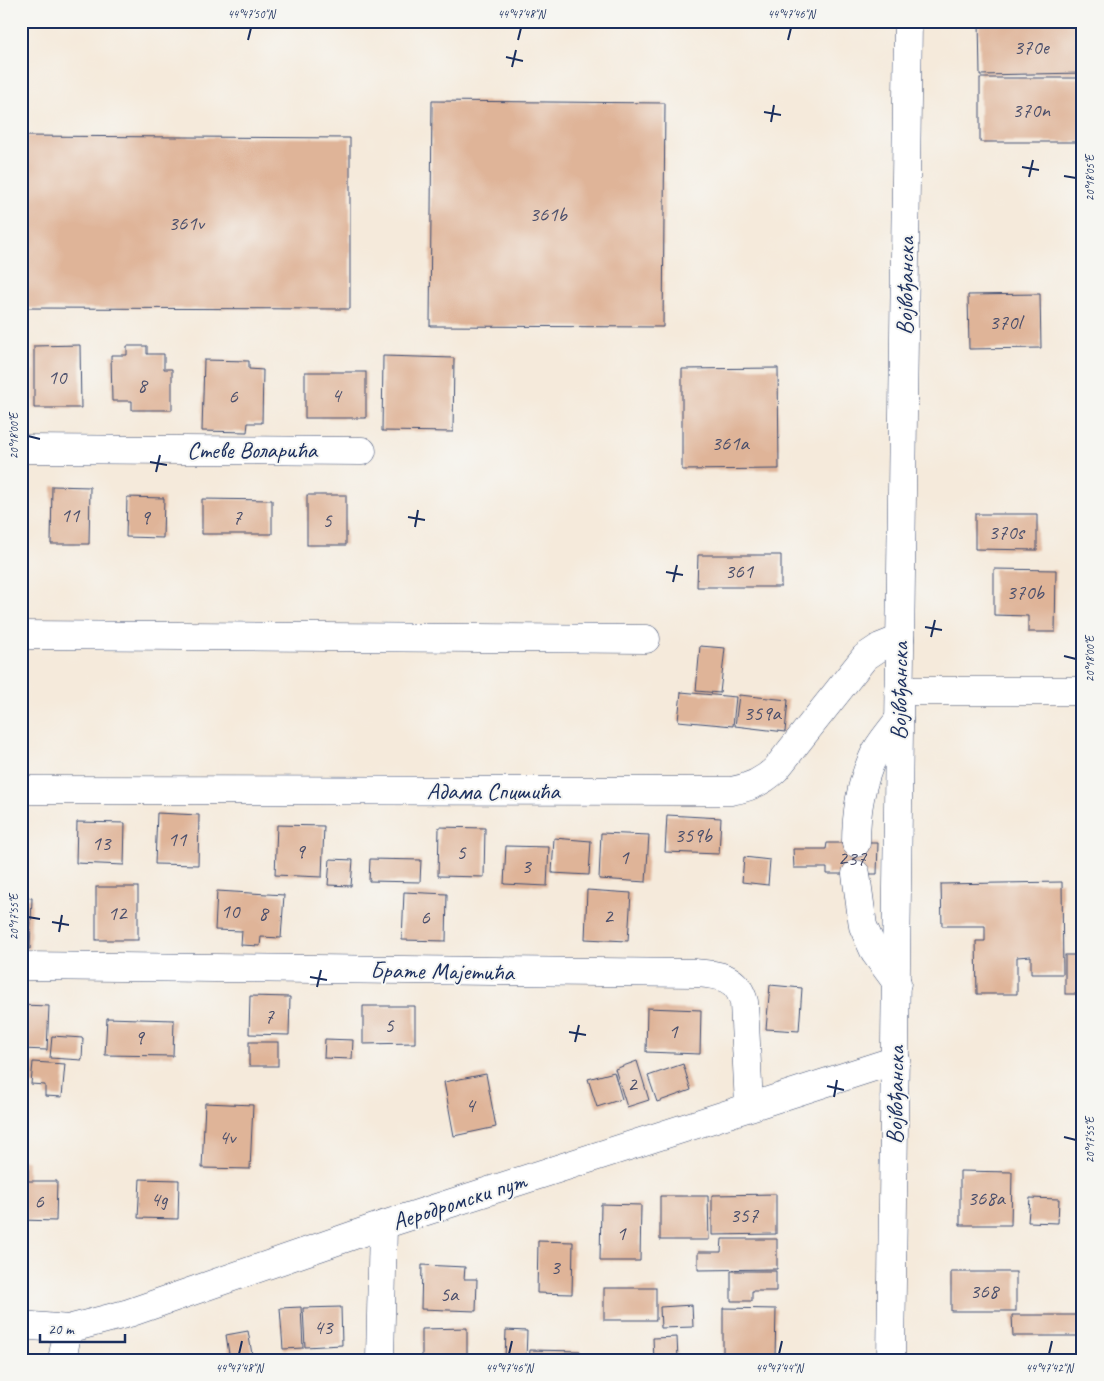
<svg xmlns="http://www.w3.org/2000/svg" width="1104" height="1381" viewBox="0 0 1104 1381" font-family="Caveat,sans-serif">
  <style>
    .building { fill: #dfb498 }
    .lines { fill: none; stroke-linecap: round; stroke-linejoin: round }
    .minor-casing { stroke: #3c4b71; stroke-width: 29 }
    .major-casing { stroke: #3c4b71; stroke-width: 29 }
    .minor { stroke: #fff; stroke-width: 28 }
    .major { stroke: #fff; stroke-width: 28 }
    .ticks { fill: none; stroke: #1b2f5e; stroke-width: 2 }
    .labels { text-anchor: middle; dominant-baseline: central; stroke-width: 4; stroke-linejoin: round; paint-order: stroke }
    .number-label { font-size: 21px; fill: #4c506c }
    .street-label { font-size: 24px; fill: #1b2f5e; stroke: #f6f6f2 }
    .neatline { fill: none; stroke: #1b2f5e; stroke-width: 2 }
    .ticks-label { font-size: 12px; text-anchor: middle; fill: #1b2f5e }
  </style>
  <rect width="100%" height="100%" fill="#f6f6f2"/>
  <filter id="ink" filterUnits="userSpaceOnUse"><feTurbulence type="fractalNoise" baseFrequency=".02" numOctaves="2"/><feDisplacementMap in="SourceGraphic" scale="10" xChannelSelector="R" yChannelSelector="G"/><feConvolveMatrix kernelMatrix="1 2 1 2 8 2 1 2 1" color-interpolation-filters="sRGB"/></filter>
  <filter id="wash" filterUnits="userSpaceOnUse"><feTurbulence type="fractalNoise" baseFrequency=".0096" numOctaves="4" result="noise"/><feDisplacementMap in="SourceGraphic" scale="20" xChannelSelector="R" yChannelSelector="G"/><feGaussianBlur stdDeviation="1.12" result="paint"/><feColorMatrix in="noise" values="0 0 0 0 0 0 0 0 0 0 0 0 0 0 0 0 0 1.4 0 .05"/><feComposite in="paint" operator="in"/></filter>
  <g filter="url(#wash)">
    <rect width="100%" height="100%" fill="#f5eadb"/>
    <g id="blocks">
      <g class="building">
        <path d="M979,21H1083V73L980,75Z"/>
        <rect x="980" y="78" width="103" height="64"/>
        <path d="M432,101L665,103L663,327L430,326Z"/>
        <path d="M21,136L350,138V309L21,308Z"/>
        <path d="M1040,294L1041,348L969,349L968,295Z"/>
        <path d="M80,345L81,408H34V346Z"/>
        <path d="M127,346H147V354H164V369H172V410H132V401H112L111,355H127Z"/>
        <path d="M383,356L454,358L453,432L382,431Z"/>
        <path d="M204,360L249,361V369L263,370L262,423H248L247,432L202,431Z"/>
        <path d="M778,368L779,469L682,470V369Z"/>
        <rect x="305" y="372" width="61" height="46"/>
        <path d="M52,486L90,487L89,544H51Z"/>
        <rect x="307" y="495" width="39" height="50"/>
        <path d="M127,497L164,498L163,538L126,537Z"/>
        <path d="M202,499L272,500V534H202Z"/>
        <path d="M975,514H1037V550L975,549Z"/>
        <path d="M698,555H781V587H697Z"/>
        <path d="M994,569L1056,570L1055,632H1028V616L994,615Z"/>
        <path d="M700,646L725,648L720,693L696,691Z"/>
        <path d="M681,692L736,697L733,726L678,721Z"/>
        <path d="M739,695L788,700L785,732L735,726Z"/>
        <path d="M157,813L199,815L198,865L155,864Z"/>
        <path d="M667,815L721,818L719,854L665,852Z"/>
        <path d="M77,822L125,823L124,865L76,863Z"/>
        <path d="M277,825L324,826L322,877L275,875Z"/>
        <path d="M439,827L485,828L484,877L438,876Z"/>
        <path d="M601,833L649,835L646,882L599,879Z"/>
        <path d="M554,838L591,841L589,875L552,873Z"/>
        <path d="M827,843H878L877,874H827V868H794L793,849H826Z"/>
        <path d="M506,846L549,847L547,886L504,884Z"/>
        <path d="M744,857L770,860L768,885L742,882Z"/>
        <path d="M330,859L353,860L351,886L328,885Z"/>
        <path d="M370,859L421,860L420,882L369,881Z"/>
        <path d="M1062,882L1063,974H1031V956L1017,957V994H977L976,941H985V926H942L941,884Z"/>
        <rect x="96" y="887" width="42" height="53"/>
        <path d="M587,890L631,893L628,941L585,939Z"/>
        <path d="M217,891L284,895L281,938L261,937L260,946L241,945L242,931L215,930Z"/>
        <path d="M404,892L447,894L446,941L402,940Z"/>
        <path d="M21,897L32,898L30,949L21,948Z"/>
        <rect x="1065" y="955" width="18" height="39"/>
        <path d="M770,985L802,988L799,1031L766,1029Z"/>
        <path d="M250,996L290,997L289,1035L249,1034Z"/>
        <path d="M21,1005L49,1006L47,1050L21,1049Z"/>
        <path d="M363,1006H415V1043L363,1044Z"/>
        <path d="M647,1008L701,1010L700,1054L646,1052Z"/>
        <path d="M107,1018L174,1020L173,1056L105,1055Z"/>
        <path d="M52,1036L83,1038L82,1060L50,1058Z"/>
        <path d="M325,1039L353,1040L352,1059L324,1058Z"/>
        <rect x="249" y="1042" width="29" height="24"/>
        <path d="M637,1061L649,1100L627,1107L615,1069Z"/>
        <path d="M33,1062L65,1064L62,1097L45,1096V1085L31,1084Z"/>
        <path d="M683,1064L691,1090L657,1102L648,1076Z"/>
        <path d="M614,1072L622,1099L597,1107L588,1079Z"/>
        <path d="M486,1074L496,1127L454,1136L444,1082Z"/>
        <path d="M205,1103L253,1105L250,1169L202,1168Z"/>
        <path d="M21,1160H28V1181H57L56,1221L21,1220Z"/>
        <path d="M960,1171L1012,1172L1011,1225H960Z"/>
        <path d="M140,1179L179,1180L178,1219L138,1218Z"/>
        <path d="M776,1194V1234L712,1235V1195Z"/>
        <path d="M660,1196H708L709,1240H660Z"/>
        <path d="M1030,1198L1059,1199L1058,1223L1028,1222Z"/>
        <path d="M601,1204L641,1205L640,1261H600Z"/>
        <path d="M722,1239H777V1269L698,1270V1252H721Z"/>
        <path d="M538,1241L573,1242L572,1294L537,1293Z"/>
        <path d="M422,1265L465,1267L464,1279H477L476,1311L421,1309Z"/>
        <path d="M731,1271H776V1291H752V1301H731Z"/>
        <rect x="951" y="1272" width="65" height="39"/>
        <rect x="604" y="1288" width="52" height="32"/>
        <path d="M692,1305L693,1327L661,1328L660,1307Z"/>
        <path d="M301,1307L303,1348L283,1349L280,1308Z"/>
        <path d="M341,1307L342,1345L305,1347L303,1308Z"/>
        <path d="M723,1308L776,1309L775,1358H723Z"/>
        <path d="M1012,1315H1083V1336H1013Z"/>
        <path d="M467,1328V1360H422V1329Z"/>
        <path d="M506,1330L527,1331L526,1360H505Z"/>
        <path d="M248,1331L253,1360H230L226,1335Z"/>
        <path d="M677,1337L678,1360H654L653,1338Z"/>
        <path d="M530,1350L580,1351L579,1360H529Z"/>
      </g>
    </g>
  </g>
  <g filter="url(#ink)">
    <use href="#blocks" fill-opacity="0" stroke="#3c4b71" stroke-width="1"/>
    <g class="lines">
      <defs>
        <g id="minor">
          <path d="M21,449L362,451"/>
          <path d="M21,635L646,639"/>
          <path d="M899,691H1083"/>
          <path d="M21,790L731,791C749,788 763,782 776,769L865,657L880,647L900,639"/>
          <path d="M856,843C856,814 861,782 874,755C880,742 891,731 899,719"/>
          <path d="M856,874L863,926L875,953L897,983"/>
          <path d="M21,966L695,973C719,975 737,976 744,1002L749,1106"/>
          <path d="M21,1325L68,1329L129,1313L383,1225L896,1060"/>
          <path d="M62,1360L68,1329"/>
          <path d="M380,1360L383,1225"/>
        </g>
        <path id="major" d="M891,1360L908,21"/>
      </defs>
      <use href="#minor" class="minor-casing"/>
      <use href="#major" class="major-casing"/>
      <use href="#minor" class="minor"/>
      <use href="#major" class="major"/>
    </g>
  </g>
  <path class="ticks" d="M248,40L251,28M518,40L521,28M788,40L791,28M506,57L523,61M512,67L516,50M764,112L781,115M771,122L774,105M1022,167L1039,170M1064,176L1076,178M1029,177L1033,160M28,436L40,439M150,462L167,465M156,472L160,455M408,517L425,520M415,527L418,510M666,572L683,575M673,582L677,565M925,627L942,630M931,637L935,620M1064,656L1076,659M28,917L40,919M52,922L69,925M59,932L62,915M310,977L327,980M317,987L321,970M569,1032L586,1035M575,1042L579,1025M827,1086L844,1090M834,1097L837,1080M1064,1137L1076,1140M239,1354L242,1341M509,1354L512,1341M779,1354L782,1341M1049,1354L1052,1341"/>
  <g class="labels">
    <g class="number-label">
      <text x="1031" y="47">370e</text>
      <text x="1031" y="110">370n</text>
      <text x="548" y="214">361b</text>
      <text x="186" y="223">361v</text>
      <text x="1005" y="322">370l</text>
      <text x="57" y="377">10</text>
      <text x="142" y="385">8</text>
      <text x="336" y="395">4</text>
      <text x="233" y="396">6</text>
      <text x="730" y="443">361a</text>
      <text x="70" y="515">11</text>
      <text x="145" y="517">9</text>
      <text x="237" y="517">7</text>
      <text x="327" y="520">5</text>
      <text x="1006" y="532">370s</text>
      <text x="739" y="571">361</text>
      <text x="1025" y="592">370b</text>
      <text x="762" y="713">359a</text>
      <text x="693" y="835">359b</text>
      <text x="177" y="839">11</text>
      <text x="101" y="843">13</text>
      <text x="300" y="851">9</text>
      <text x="461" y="852">5</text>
      <text x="624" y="857">1</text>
      <text x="852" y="858">237</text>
      <text x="526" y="866">3</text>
      <text x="230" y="911">10</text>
      <text x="117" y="913">12</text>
      <text x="263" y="913">8</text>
      <text x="608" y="916">2</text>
      <text x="425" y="917">6</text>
      <text x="269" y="1016">7</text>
      <text x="389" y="1025">5</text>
      <text x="673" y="1031">1</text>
      <text x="139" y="1037">9</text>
      <text x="632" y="1084">2</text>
      <text x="470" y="1105">4</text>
      <text x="227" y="1137">4v</text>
      <text x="986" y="1198">368a</text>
      <text x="159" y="1199">4g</text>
      <text x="39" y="1201">6</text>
      <text x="744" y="1215">357</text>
      <text x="621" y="1233">1</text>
      <text x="555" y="1267">3</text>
      <text x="984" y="1291">368</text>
      <text x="449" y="1294">5a</text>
      <text x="323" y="1327">43</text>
    </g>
    <g class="street-label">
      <text transform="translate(905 286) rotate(-89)">Војвођанска</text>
      <text x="252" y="450">Стеве Воларића</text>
      <text transform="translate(899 691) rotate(-89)">Војвођанска</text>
      <text x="493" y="791">Адама Спишића</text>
      <text transform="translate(442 971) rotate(1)">Брате Мајетића</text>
      <text transform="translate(895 1095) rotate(-89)">Војвођанска</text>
      <text transform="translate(459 1201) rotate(-18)">Аеродромски пут</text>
    </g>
  </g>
  <rect width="1104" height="1381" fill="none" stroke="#f6f6f2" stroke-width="55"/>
  <path d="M40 1334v8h85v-8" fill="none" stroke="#1b2f5e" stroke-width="2.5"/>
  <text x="48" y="1334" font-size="15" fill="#1b2f5e" stroke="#f6f6f2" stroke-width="4" paint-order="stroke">20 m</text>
  <rect x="28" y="28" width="1048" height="1326" class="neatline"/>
  <g class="ticks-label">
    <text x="251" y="18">44°47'50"N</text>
    <text x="521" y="18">44°47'48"N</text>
    <text x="791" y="18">44°47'46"N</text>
    <text transform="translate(1090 178) rotate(-90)" y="4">20°18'05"E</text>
    <text transform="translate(14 436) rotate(-90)" y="4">20°18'00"E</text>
    <text transform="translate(1090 659) rotate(-90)" y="4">20°18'00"E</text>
    <text transform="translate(14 917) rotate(-90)" y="4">20°17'55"E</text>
    <text transform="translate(1090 1140) rotate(-90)" y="4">20°17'55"E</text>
    <text x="239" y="1372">44°47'48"N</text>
    <text x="509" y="1372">44°47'46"N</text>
    <text x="779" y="1372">44°47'44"N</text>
    <text x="1049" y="1372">44°47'42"N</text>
  </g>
</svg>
